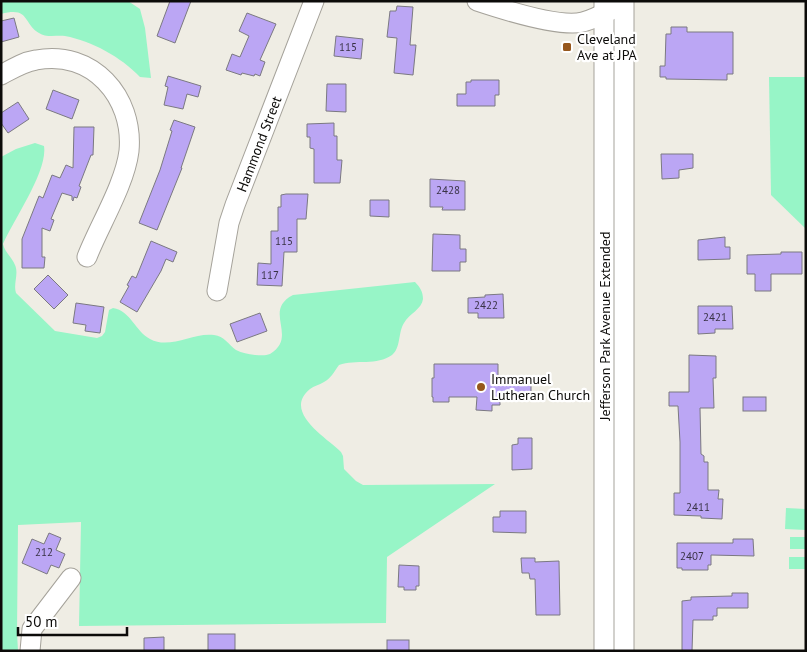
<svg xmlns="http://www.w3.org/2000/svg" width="807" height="652" viewBox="0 0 807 652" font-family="'PT Sans',sans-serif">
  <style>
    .green { fill: #97f5c7 }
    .building { fill: #bba6f4; stroke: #7b7981 }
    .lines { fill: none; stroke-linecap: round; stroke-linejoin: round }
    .minor-casing { stroke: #a5a29a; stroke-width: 21 }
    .minor { stroke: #fff; stroke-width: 19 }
    .poi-dot { fill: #96581d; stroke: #fff; stroke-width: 2 }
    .labels { text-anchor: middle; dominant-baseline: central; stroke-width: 4.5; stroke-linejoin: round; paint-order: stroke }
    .number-label { font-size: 11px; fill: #383244 }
    .poi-label { font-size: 14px; fill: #0c0b09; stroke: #fff; text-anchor: start }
    .street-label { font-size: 14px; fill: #0c0b09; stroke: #fff }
  </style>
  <rect width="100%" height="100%" fill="#efede4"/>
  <g class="green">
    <path d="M1,1H128L140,9L145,28L151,78L140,77C121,57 92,41 65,36C57,35 46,38 39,33C23,24 30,6 1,14Z"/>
    <path d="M769,77H806V229L771,195Z"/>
    <path d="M35,143L44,146C48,171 14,219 3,244C5,253 12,257 15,265C19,274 13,284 16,293L55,331L97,338L102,336L105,332L109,310L113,308C131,311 135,331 150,339C170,350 193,332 214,335C224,336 229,345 236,350C242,353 248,354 255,355C260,355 265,356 270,354C299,336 262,311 293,295L415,282C420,287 423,292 423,299C422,309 409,314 404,323C398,332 401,348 392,355C377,366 356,359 339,365C334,372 331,378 324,382C319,385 314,386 310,389C282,412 327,438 341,452L343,456L344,469L356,481L363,485L495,484L387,557L386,623L79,626L81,522L18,525L17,633L18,651H1V157L16,149Z"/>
    <path d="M786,508L806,509V530L785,529Z"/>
    <rect x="790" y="537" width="16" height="12"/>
    <rect x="789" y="557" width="17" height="12"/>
  </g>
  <g class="building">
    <path d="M170,1H191L175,43L157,36Z"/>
    <path d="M397,6L413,7L410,45H416L413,75L394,73L397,38L387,37L390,11H396Z"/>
    <path d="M247,13L276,24L260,60L265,62L260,76L255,74L254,76L242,73L241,75L226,70L232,54L240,57L249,36L239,31Z"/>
    <path d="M14,18L19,37L1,42V21Z"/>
    <path d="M671,27H687V32H733V74H727V80L666,79V77H660V66H665L666,34H671Z"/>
    <path d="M336,36L363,39L361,59L334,56Z"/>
    <path d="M168,76L201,86L198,97L187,94L183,109L164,105L168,87L165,86Z"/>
    <path d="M471,80H499V95H495V106H457V94H466V82H471Z"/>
    <path d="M327,84H346V112L326,111Z"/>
    <path d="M53,90L79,100L72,119L46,109Z"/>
    <path d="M18,102L29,119L8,133L1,123V113Z"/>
    <path d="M174,120L195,127L181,168H182L157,230L139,223L160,170L172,131L170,130Z"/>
    <path d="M334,123V136H337V160H342L340,183H314V149L310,148V137H307V124Z"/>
    <path d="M74,127H94L93,155H91L79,186L81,187L77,198L74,197L73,201L72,200V196L62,193L51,219L54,220L50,231L42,228V257H45L44,268H22V239L39,196L43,198L52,175L60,178L66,165L73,168Z"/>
    <path d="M661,154H693V168L679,170V178L662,179Z"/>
    <path d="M430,179L465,181V210H442L443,207H430Z"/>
    <path d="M286,194H308L306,219H297V252H284L282,286L257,285L258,263L271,264V231H278V207H281V195Z"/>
    <path d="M370,200H389V217L370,216Z"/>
    <path d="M433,234L460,235V249H466V262H460V271H432Z"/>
    <path d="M725,237V247H730V259L698,260V240Z"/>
    <path d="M151,241L177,252L173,262L166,259L161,271L137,312L120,302L129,286L127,285L132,276L136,278Z"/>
    <path d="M781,252H802V274H771V291H755V274H747V255L781,254Z"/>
    <path d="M48,275L68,295L54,309L34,289Z"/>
    <path d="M503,294L504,318H478V313H468V298L485,297V295Z"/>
    <path d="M76,303L104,307L100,333L85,331L86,325L73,323Z"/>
    <path d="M698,306H732L733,329H715V333L698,334Z"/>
    <path d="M260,313L267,331L237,342L230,324Z"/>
    <path d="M689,355L716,356V378H713L714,408H700L701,454L704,456V462H708V490H719L718,499H723L722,519L701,518V516L674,515V493H680V442L678,406H669V392H689Z"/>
    <path d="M434,364H498V377H531V396H500V405H492V411L476,410L477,397H449V402H433V397H432V378H434Z"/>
    <rect x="743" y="397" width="23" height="14"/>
    <path d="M518,438H532V469L512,470V445L518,444Z"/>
    <path d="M500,511H526V533L493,532V517H500Z"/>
    <path d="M49,533L61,538L56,550L65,554L59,568L51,565L47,574L22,563L32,539L44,544Z"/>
    <path d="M733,539H753L754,556L711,555V565H708V570H682V568H677V543H733Z"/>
    <path d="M521,558H535V562L559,561L560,615H536L535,579H530L529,573H522Z"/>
    <path d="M399,565L419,566V586H416V590H404V587H398Z"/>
    <path d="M732,593H748V608H717V616H713V620H693L692,651H682V601L691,600V597L732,596Z"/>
    <rect x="208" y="634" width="27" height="17"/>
    <path d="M164,637V651H144V638Z"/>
    <rect x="387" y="640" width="22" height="11"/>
  </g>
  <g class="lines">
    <defs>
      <g id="minor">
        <path d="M477,1C501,9 559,28 583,22C594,19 605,13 615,8"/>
        <path d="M604,1V651"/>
        <path d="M624,1V651"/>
        <path d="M1,75C12,69 23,62 36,60C92,49 134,97 129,151C125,184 99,226 87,257"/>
        <path d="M217,291L229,223L235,205L314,1"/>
        <path d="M30,651L32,629L71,578"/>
      </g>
    </defs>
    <use href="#minor" class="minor-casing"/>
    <use href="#minor" class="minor"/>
  </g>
  <g class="poi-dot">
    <rect x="562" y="42" width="10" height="10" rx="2.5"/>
    <circle cx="481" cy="387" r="5"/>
  </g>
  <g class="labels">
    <g class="number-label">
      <text x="348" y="47">115</text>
      <text x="448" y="190">2428</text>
      <text x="284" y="241">115</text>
      <text x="270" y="275">117</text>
      <text x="486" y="305">2422</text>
      <text x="715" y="317">2421</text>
      <text x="698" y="507">2411</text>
      <text x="44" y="552">212</text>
      <text x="692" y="556">2407</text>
    </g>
    <g class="poi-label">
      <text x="577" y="39">Cleveland<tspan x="577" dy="16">Ave at JPA</tspan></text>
      <text x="491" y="379">Immanuel<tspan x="491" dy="16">Lutheran Church</tspan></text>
    </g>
    <g class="street-label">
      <text transform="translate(259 144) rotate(-69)">Hammond Street</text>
      <text transform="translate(605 326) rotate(-90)">Jefferson Park Avenue Extended</text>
    </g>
  </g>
  <rect width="807" height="652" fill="none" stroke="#0c0b09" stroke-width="5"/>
  <path d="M18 627v8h109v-8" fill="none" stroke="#0c0b09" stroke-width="2.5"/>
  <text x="25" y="627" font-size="15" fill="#0c0b09" stroke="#ffffff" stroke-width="4" paint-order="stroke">50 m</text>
</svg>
